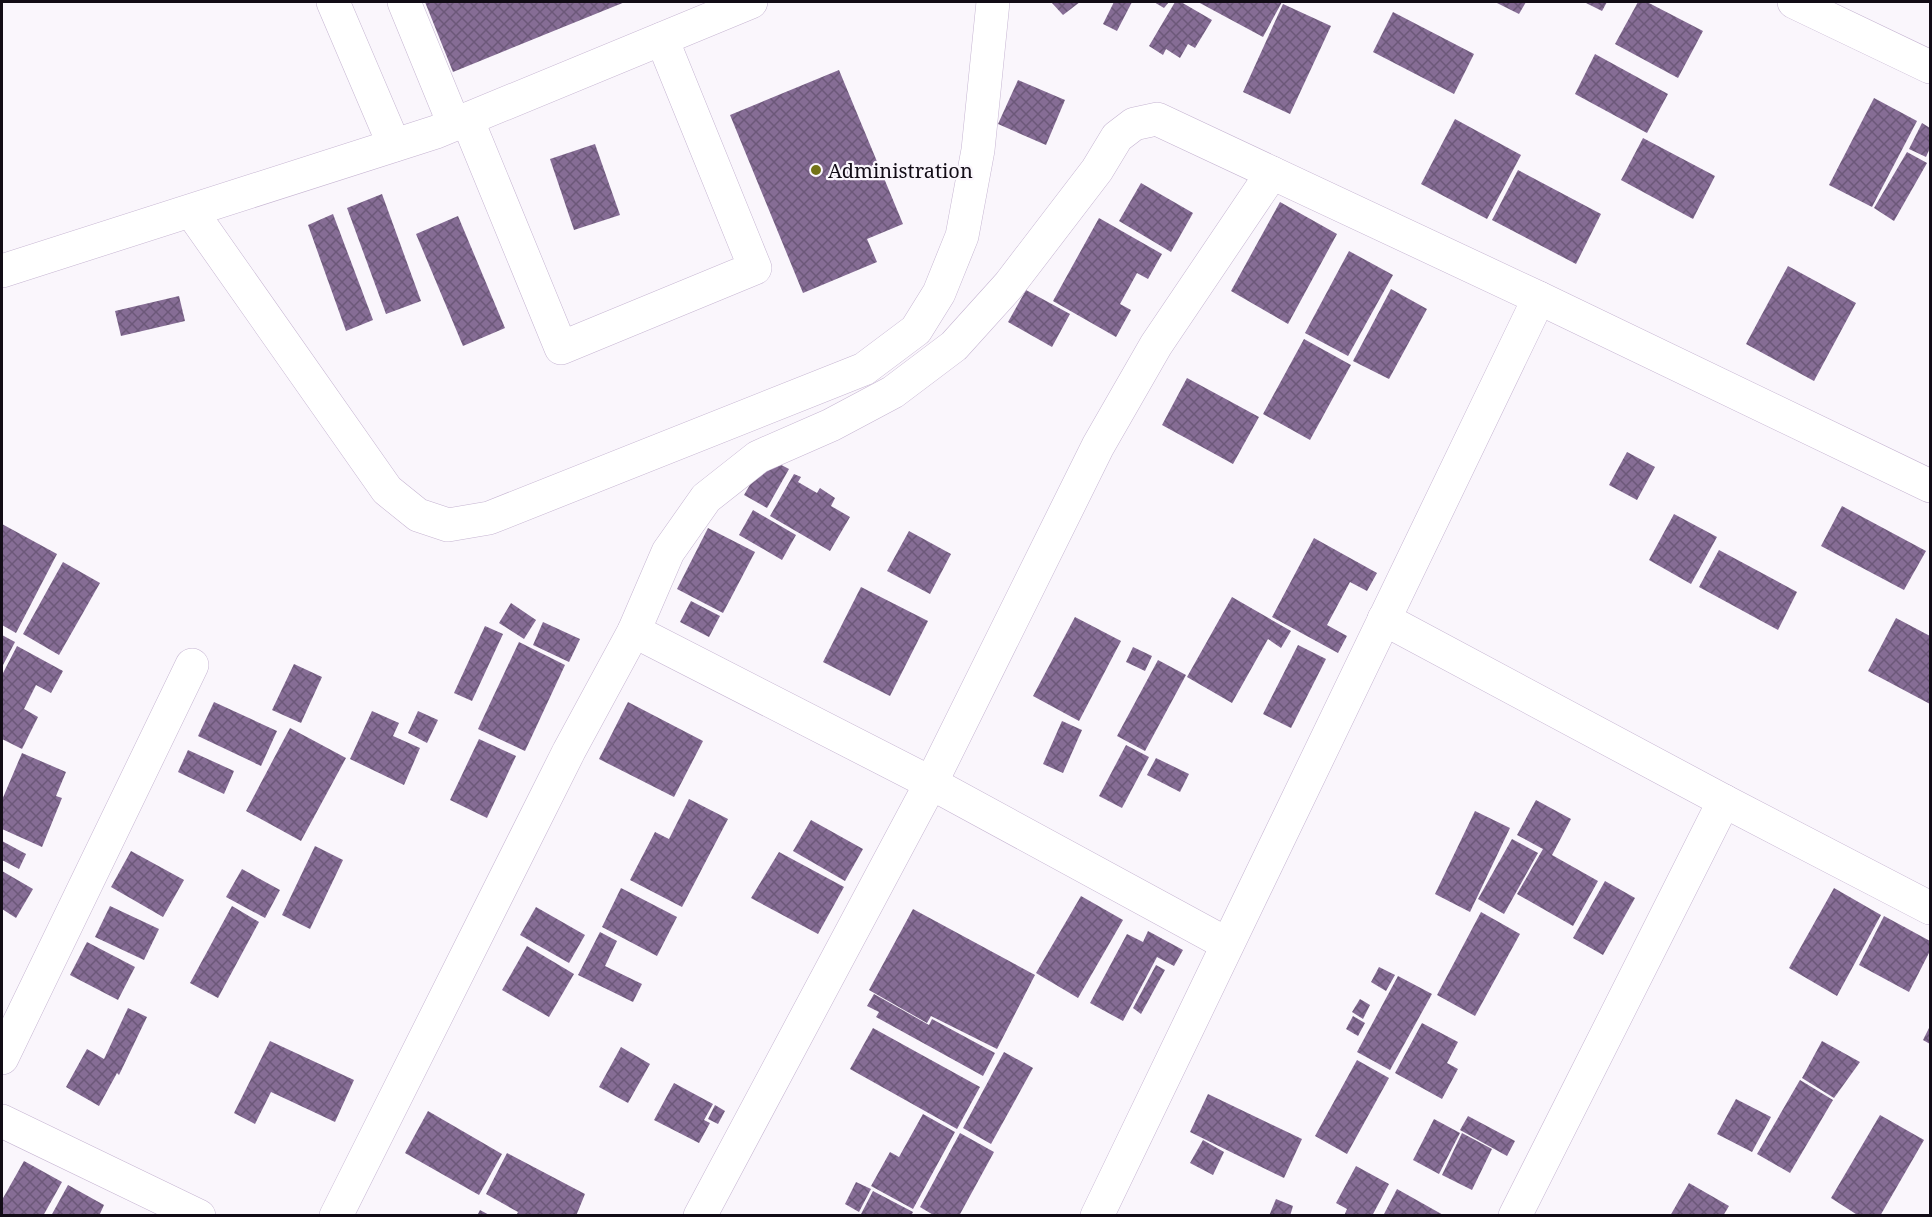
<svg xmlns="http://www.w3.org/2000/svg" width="1932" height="1217" viewBox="0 0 1932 1217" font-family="'Noto Serif',serif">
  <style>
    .building { fill: url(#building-cross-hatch) }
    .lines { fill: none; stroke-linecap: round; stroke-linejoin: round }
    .minor-casing { stroke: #c6b5d2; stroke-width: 34 }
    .minor { stroke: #fff; stroke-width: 33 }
    .poi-dot { fill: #737318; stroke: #faf6fc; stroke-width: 2 }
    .labels { text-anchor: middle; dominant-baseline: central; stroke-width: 4.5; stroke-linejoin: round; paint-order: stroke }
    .poi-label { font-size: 20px; fill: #120c16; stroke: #faf6fc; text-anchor: start }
  </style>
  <defs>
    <pattern id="building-cross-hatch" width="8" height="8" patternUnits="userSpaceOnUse" patternTransform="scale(1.5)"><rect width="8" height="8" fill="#866d95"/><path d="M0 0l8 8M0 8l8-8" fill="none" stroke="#6c5879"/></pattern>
  </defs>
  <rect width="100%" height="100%" fill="#faf6fc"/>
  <g class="building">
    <path d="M425,2H625L453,72Z"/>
    <path d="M1051,2H1080L1063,15Z"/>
    <path d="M1114,2H1132L1117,31L1103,24Z"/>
    <path d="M1154,2H1169L1164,8Z"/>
    <path d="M1175,2H1181L1212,20L1195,48L1188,44L1180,58L1166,49L1163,55L1149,46Z"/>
    <path d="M1198,2H1282L1263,37Z"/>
    <path d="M1495,2H1526L1519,14Z"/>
    <path d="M1584,2H1607L1602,11Z"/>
    <path d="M1638,2H1647L1703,31L1678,78L1615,44Z"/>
    <path d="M1283,4L1331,26L1290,114L1243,92Z"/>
    <path d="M1393,12L1474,54L1454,94L1373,52Z"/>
    <path d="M1595,54L1668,94L1647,133L1575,94Z"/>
    <path d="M839,70L903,224L867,239L877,262L803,293L730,115Z"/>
    <path d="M1018,80L1065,100L1046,145L998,124Z"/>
    <path d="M1874,98L1917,121L1872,207L1829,185Z"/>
    <path d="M1455,119L1521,155L1487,219L1421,184Z"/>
    <path d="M1922,123L1930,128V148L1926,157L1909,149Z"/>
    <path d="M1643,138L1715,176L1693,219L1621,180Z"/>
    <path d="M595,144L620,215L574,230L550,159Z"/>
    <path d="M1907,152L1927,163L1894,221L1874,208Z"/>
    <path d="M1518,170L1601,214L1576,264L1492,220Z"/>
    <path d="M1141,183L1193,213L1171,252L1119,221Z"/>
    <path d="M382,194L421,301L386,314L347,208Z"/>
    <path d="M1280,202L1337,234L1288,324L1231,291Z"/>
    <path d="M333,214L373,320L346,331L308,225Z"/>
    <path d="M458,216L505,328L463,346L416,234Z"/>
    <path d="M1099,218L1162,254L1148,279L1137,273L1120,304L1131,310L1116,337L1053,301Z"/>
    <path d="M1349,251L1393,275L1348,356L1305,333Z"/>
    <path d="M1788,266L1856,303L1814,381L1746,344Z"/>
    <path d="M1391,289L1427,309L1389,379L1353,361Z"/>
    <path d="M1026,290L1070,314L1052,347L1008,322Z"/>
    <path d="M179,296L185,321L121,336L115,311Z"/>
    <path d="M1304,339L1351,365L1310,440L1263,414Z"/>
    <path d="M1187,378L1259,417L1233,464L1162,425Z"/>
    <path d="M1627,452L1655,467L1637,500L1609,485Z"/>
    <path d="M766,457L789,469L767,508L744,495Z"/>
    <path d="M794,474L801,477L798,482L817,493L820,488L835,498L831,506L850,517L830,551L770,516Z"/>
    <path d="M1842,506L1926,551L1904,590L1821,546Z"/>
    <path d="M753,510L796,535L782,560L739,535Z"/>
    <path d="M1674,514L1717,537L1691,584L1649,560Z"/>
    <path d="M2,524L57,554L16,633L2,625Z"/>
    <path d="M708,528L755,552L723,613L677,589Z"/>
    <path d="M909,531L951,554L930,594L887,571Z"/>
    <path d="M1314,538L1377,573L1367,591L1350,582L1327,625L1347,636L1338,653L1272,617Z"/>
    <path d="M1719,550L1797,592L1778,630L1699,587Z"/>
    <path d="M63,562L100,583L59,655L23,634Z"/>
    <path d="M861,587L928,621L890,696L823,662Z"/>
    <path d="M1232,597L1291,631L1281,648L1268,639L1232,703L1187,677Z"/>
    <path d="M691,601L720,616L709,637L680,622Z"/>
    <path d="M511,603L536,620L524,639L499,623Z"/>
    <path d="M1075,617L1121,641L1079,721L1033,696Z"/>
    <path d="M1896,618L1930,636V704L1868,671Z"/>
    <path d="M543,622L580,639L569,662L533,645Z"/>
    <path d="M485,626L503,634L472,701L454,693Z"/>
    <path d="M2,635L15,642L2,667Z"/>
    <path d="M519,642L565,665L525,751L478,729Z"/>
    <path d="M1298,645L1326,659L1291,728L1263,714Z"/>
    <path d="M17,646L63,671L51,693L36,685L24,709L38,717L22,749L2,739V675Z"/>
    <path d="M1133,647L1152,656L1145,671L1126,662Z"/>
    <path d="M1158,660L1186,675L1145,751L1117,736Z"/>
    <path d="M294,664L322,677L301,723L272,710Z"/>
    <path d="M214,702L277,731L261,766L198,736Z"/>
    <path d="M628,702L703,741L674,797L599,759Z"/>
    <path d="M372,711L399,723L393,736L420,748L404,785L350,759Z"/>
    <path d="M418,711L438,720L427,743L408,733Z"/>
    <path d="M1062,721L1082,730L1063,773L1043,764Z"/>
    <path d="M290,728L346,758L301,841L246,811Z"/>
    <path d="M479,739L516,756L487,818L450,800Z"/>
    <path d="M1126,745L1149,757L1122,808L1099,796Z"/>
    <path d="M188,750L234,771L224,794L178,772Z"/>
    <path d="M22,753L66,772L56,796L62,798L42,847L2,829V800Z"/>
    <path d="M1156,758L1189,774L1180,792L1147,775Z"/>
    <path d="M689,799L728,819L682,907L630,880L655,832L669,839Z"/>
    <path d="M1536,800L1571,819L1552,855L1598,881L1573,926L1517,894L1543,849L1517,835Z"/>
    <path d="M1475,811L1510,828L1470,912L1435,894Z"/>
    <path d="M811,820L863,849L845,881L793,851Z"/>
    <path d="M1512,839L1538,853L1504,914L1478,899Z"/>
    <path d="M2,841L26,854L19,869L2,860Z"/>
    <path d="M315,846L343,860L310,929L282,915Z"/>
    <path d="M131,851L184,880L163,917L111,887Z"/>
    <path d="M779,852L844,887L818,934L751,898Z"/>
    <path d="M242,869L280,890L265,918L226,897Z"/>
    <path d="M2,871L33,889L16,918L2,909Z"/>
    <path d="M1605,881L1635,898L1603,955L1573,938Z"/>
    <path d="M621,888L677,917L657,956L602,927Z"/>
    <path d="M1834,888L1881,915L1837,996L1789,968Z"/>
    <path d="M1081,896L1123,920L1078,998L1036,973Z"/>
    <path d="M110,906L159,929L144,960L95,937Z"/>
    <path d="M232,906L259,922L218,998L190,983Z"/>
    <path d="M536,907L585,935L569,963L520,935Z"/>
    <path d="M913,909L1035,975L997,1049L931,1016L927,1023L869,990Z"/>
    <path d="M1481,912L1520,934L1475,1016L1437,995Z"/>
    <path d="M1884,916L1930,941V951L1909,992L1859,965Z"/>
    <path d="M1148,931L1183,950L1174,966L1157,957L1123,1021L1090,1003L1127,934L1143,942Z"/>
    <path d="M600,932L617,941L605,966L642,984L633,1002L578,975Z"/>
    <path d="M87,942L135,967L118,1000L70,975Z"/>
    <path d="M527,946L574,974L549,1017L502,990Z"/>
    <path d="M1156,965L1165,970L1141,1014L1133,1008Z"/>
    <path d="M1379,967L1395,975L1386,991L1371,982Z"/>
    <path d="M1398,976L1432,994L1390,1070L1357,1052Z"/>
    <path d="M874,994L929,1025L932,1019L995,1053L983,1076L876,1017L879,1012L867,1006Z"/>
    <path d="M1360,999L1370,1005L1363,1019L1352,1012Z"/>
    <path d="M128,1008L147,1017L119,1075L117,1073L99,1106L66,1087L87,1049L104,1059Z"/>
    <path d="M1353,1016L1365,1023L1358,1036L1346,1029Z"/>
    <path d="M1422,1023L1458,1042L1447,1063L1458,1069L1442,1099L1395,1073Z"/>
    <path d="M1930,1026V1044L1923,1040Z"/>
    <path d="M873,1028L980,1087L957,1129L850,1069Z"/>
    <path d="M270,1041L354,1080L335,1122L271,1092L255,1124L234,1113Z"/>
    <path d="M1822,1041L1860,1062L1834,1098L1802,1078Z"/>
    <path d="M621,1047L650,1064L628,1103L599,1087Z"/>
    <path d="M1004,1052L1033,1068L991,1144L963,1128Z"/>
    <path d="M1357,1060L1389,1078L1347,1154L1315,1136Z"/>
    <path d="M1800,1080L1833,1100L1790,1173L1757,1154Z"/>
    <path d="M674,1083L713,1104L704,1120L710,1123L699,1143L654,1120Z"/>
    <path d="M1208,1094L1302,1139L1284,1178L1190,1132Z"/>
    <path d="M1736,1099L1771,1117L1752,1152L1717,1134Z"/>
    <path d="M715,1105L725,1111L718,1124L708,1119Z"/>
    <path d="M428,1111L502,1154L479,1195L405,1153Z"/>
    <path d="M923,1114L955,1132L913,1209L871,1186L890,1152L899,1157Z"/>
    <path d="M1880,1115L1924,1140L1880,1216H1859L1831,1198Z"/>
    <path d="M1468,1116L1515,1141L1507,1156L1460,1130Z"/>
    <path d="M1434,1119L1460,1133L1439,1174L1413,1160Z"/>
    <path d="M960,1133L994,1152L959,1216H935L920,1207Z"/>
    <path d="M1462,1133L1492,1149L1472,1190L1442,1175Z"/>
    <path d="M1203,1140L1224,1152L1213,1175L1190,1163Z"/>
    <path d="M507,1153L585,1194L576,1216H516L518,1212L486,1194Z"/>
    <path d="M24,1161L62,1182L43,1216H2V1200Z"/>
    <path d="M1356,1166L1389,1184L1372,1216H1344L1347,1209L1336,1203Z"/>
    <path d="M856,1182L871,1189L859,1212L845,1204Z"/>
    <path d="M1689,1183L1729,1206L1723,1216H1670Z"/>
    <path d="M68,1185L104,1205L99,1216H51Z"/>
    <path d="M1397,1189L1445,1216H1383Z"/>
    <path d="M873,1191L913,1212L911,1216H860Z"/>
    <path d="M1276,1199L1293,1206L1290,1216H1269Z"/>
    <path d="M480,1210L491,1216H477Z"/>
  </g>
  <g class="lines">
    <defs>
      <g id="minor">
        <path d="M333,2L394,145"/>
        <path d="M404,2L454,124"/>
        <path d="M1794,2L1930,67"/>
        <path d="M467,119L561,348L755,268L662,39"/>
        <path d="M191,211L387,490L418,515L448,525L489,518L864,369L916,330L939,293L962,236L978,150L993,2"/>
        <path d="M2,271L436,132L751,2"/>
        <path d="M1384,619L1724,801L1930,908"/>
        <path d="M634,631L668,552L706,498L758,457L831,425L893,392L954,346L1009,285L1097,170L1117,137L1134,124L1157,119L1539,298L1930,486"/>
        <path d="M2,1058L192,665"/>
        <path d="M2,1121L199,1216"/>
        <path d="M336,1216L569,751L634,631L931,783L1227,944"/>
        <path d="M700,1216L931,783L1098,446L1156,345L1272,173"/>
        <path d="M1097,1216L1539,298"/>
        <path d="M1515,1216L1724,801"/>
      </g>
    </defs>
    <use href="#minor" class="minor-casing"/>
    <use href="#minor" class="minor"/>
  </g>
  <circle class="poi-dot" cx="816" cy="170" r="6"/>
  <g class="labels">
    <g class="poi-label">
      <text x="828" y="170">Administration</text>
    </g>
  </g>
  <rect width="1932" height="1217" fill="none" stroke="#120c16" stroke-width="6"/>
</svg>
